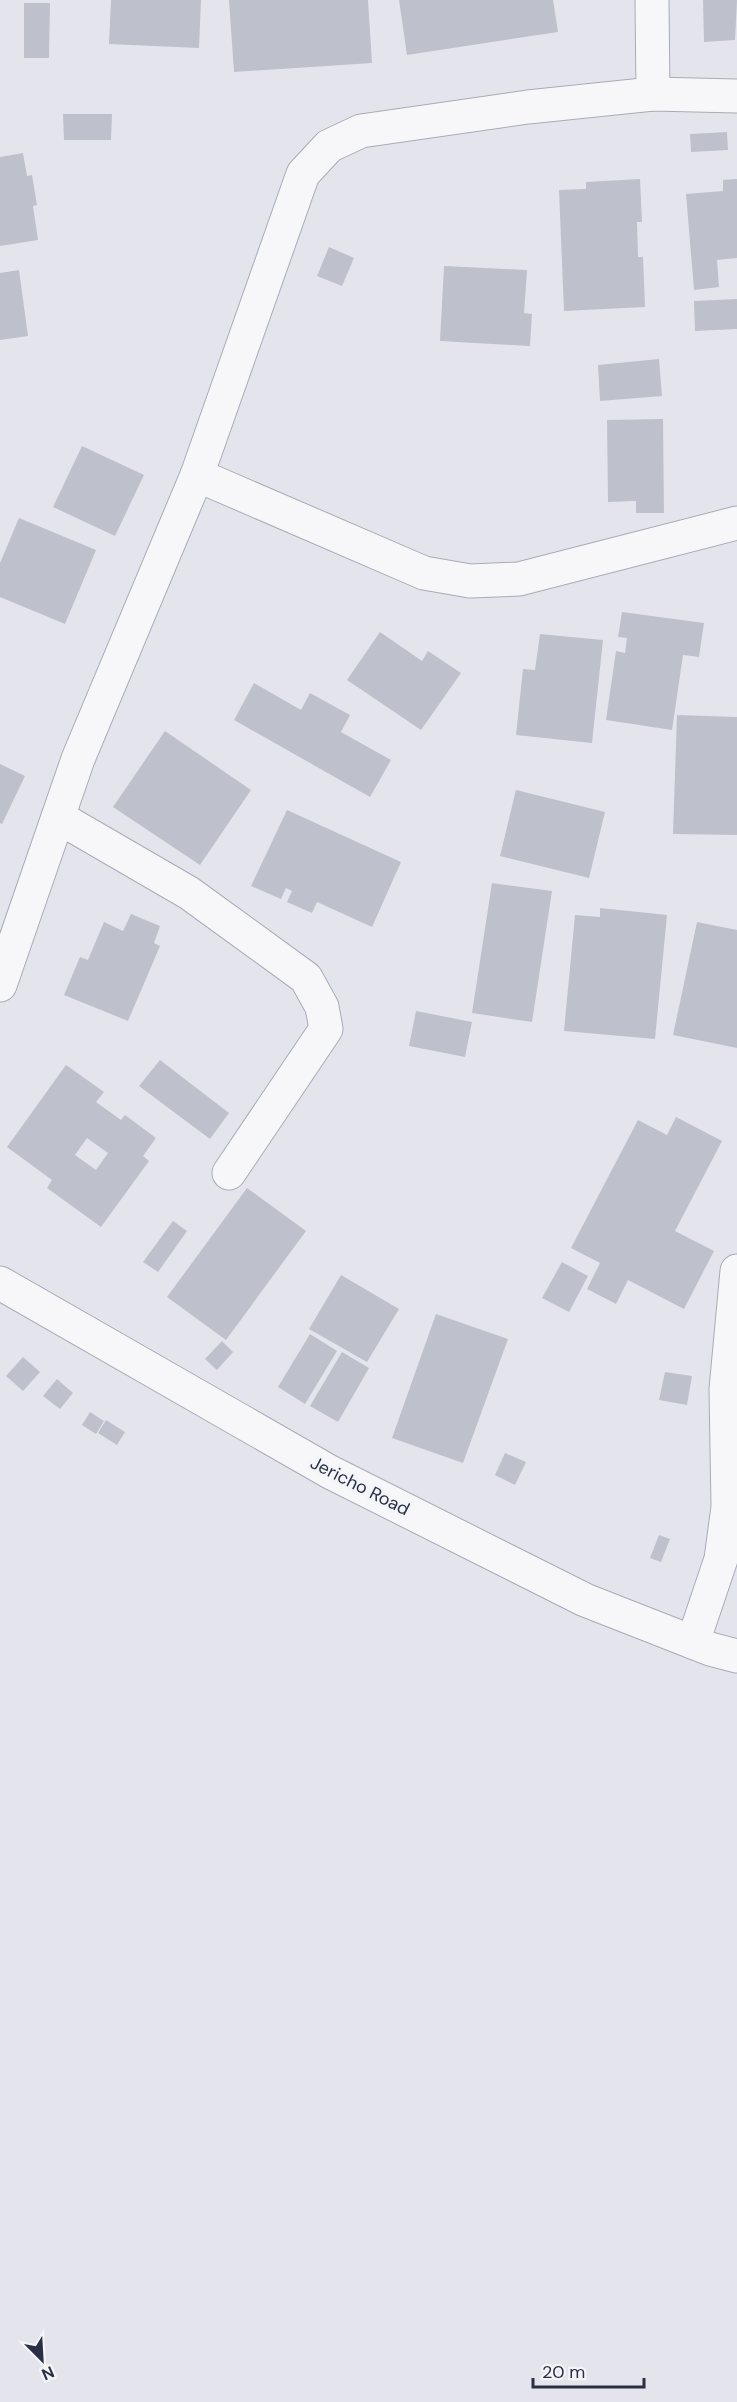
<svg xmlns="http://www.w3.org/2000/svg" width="737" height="2402" viewBox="0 0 737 2402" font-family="'DM Sans',sans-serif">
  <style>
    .building { fill: #bec0cc; fill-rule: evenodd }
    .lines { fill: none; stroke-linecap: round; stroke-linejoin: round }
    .minor-casing { stroke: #a8abb7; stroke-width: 35 }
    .minor { stroke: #f7f7fa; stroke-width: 33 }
    .labels { text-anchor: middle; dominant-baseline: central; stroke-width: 6; stroke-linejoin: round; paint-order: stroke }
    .street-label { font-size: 18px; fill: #2a2f45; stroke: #f4f5f9 }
  </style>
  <rect width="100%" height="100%" fill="#e4e5ec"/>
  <g class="building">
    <path d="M111,0H201L199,48L109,44Z"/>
    <path d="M229,0H368L372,63L234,72Z"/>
    <path d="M399,0H553L558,32L407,55Z"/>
    <path d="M703,0H737L735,40L704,42Z"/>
    <path d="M24,3H50L49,58H24Z"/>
    <path d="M63,114H112L111,140H64Z"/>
    <path d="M727,132L728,150L691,152L690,134Z"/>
    <path d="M23,153L27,176L32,175L37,205L33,206L38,240L0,246V157Z"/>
    <path d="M640,179L642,222H637L638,257H643L645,307L564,311L559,190L586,189V182Z"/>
    <path d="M737,179V258L717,260L719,287L694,290L686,194L723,191V180Z"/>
    <path d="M329,247L354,258L342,286L317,276Z"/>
    <path d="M444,266L527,270L524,313L532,314L530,346L440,341Z"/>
    <path d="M19,270L28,336L0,340V273Z"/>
    <path d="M737,299V329L695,331L694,301Z"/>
    <path d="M659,359L662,396L600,401L598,365Z"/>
    <path d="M663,419L664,513H636V501L608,502L607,420Z"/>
    <path d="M82,446L144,475L115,536L53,507Z"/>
    <path d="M19,518L96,550L65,624L0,597V563Z"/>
    <path d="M622,612L704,623L699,657L683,655L672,730L606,720L616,651L625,653L627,638L618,637Z"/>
    <path d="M380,632L422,661L428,651L461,673L421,730L347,680Z"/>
    <path d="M540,634L603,640L592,743L516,735L523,669L535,670Z"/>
    <path d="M254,683L301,710L310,693L350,715L341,732L391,760L370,797L234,720Z"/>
    <path d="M677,715L737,717V835L673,834Z"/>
    <path d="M165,731L251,790L200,865L113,807Z"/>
    <path d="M0,764L25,776L2,824L0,823Z"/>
    <path d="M516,790L605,812L589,878L500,856Z"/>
    <path d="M287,810L401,862L372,927L317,902L312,913L287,902L292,891L286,888L281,899L251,886Z"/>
    <path d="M492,883L552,891L532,1022L472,1013Z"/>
    <path d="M600,908L667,915L655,1039L564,1031L575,915L600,917Z"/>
    <path d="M131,914L160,926L154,943L160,946L128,1021L64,995L80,957L88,960L104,922L123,931Z"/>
    <path d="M697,922L737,930V1048L673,1035Z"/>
    <path d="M416,1011L472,1022L465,1057L409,1046Z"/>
    <path d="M160,1060L229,1113L210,1139L139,1086Z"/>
    <path d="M66,1065L104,1092L96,1102L121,1120L125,1115L156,1138L143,1156L149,1161L101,1227L47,1188L52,1180L7,1147ZM87,1138L108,1153L96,1170L75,1155Z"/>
    <path d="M676,1117L722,1141L675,1231L714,1251L684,1309L628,1280L616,1304L587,1289L600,1263L571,1248L638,1120L667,1135Z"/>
    <path d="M247,1188L306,1231L226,1340L167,1297Z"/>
    <path d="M173,1221L187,1231L158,1272L143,1262Z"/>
    <path d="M562,1262L588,1276L569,1312L542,1298Z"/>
    <path d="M341,1275L399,1309L367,1362L309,1329Z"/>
    <path d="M436,1314L508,1339L463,1463L392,1438Z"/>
    <path d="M310,1334L337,1351L305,1404L278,1387Z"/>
    <path d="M222,1341L233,1352L217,1370L205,1359Z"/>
    <path d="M342,1352L369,1368L338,1422L310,1406Z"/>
    <path d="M23,1357L40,1372L23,1391L6,1376Z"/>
    <path d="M665,1372L692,1376L687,1405L659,1400Z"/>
    <path d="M57,1379L73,1393L60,1409L43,1396Z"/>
    <path d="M90,1412L104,1421L96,1434L82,1425Z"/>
    <path d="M106,1420L125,1432L117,1445L98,1433Z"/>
    <path d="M505,1453L526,1462L515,1485L495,1475Z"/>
    <path d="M659,1535L670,1539L661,1562L650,1558Z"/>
  </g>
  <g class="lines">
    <defs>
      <g id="minor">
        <path d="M652,0L653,94"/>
        <path d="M197,475L424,573L470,581L519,579L737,523"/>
        <path d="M58,817L189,893L306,978L322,1007L326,1029L229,1173"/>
        <path d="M0,985L78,759L197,475L303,174L329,146L361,131L528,107L653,94L737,96"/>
        <path d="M0,1283L330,1472L585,1600L710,1649L737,1656"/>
        <path d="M693,1642L721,1559L728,1507L726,1389L737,1271"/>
      </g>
    </defs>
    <use href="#minor" class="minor-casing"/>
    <use href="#minor" class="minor"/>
  </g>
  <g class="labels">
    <g class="street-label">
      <text transform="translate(360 1486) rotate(27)">Jericho Road</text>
    </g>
  </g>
  <g transform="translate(42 2360) rotate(156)" stroke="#f4f5f9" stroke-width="4.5" paint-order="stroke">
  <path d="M0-4.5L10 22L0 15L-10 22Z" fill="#2a2f45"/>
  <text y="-9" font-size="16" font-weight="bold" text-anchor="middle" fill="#2a2f45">N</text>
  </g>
  <path d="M533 2378v9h111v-9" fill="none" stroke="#2a2f45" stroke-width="3"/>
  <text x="542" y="2378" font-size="18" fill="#2a2f45" stroke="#f4f5f9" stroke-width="4.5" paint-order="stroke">20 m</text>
</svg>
